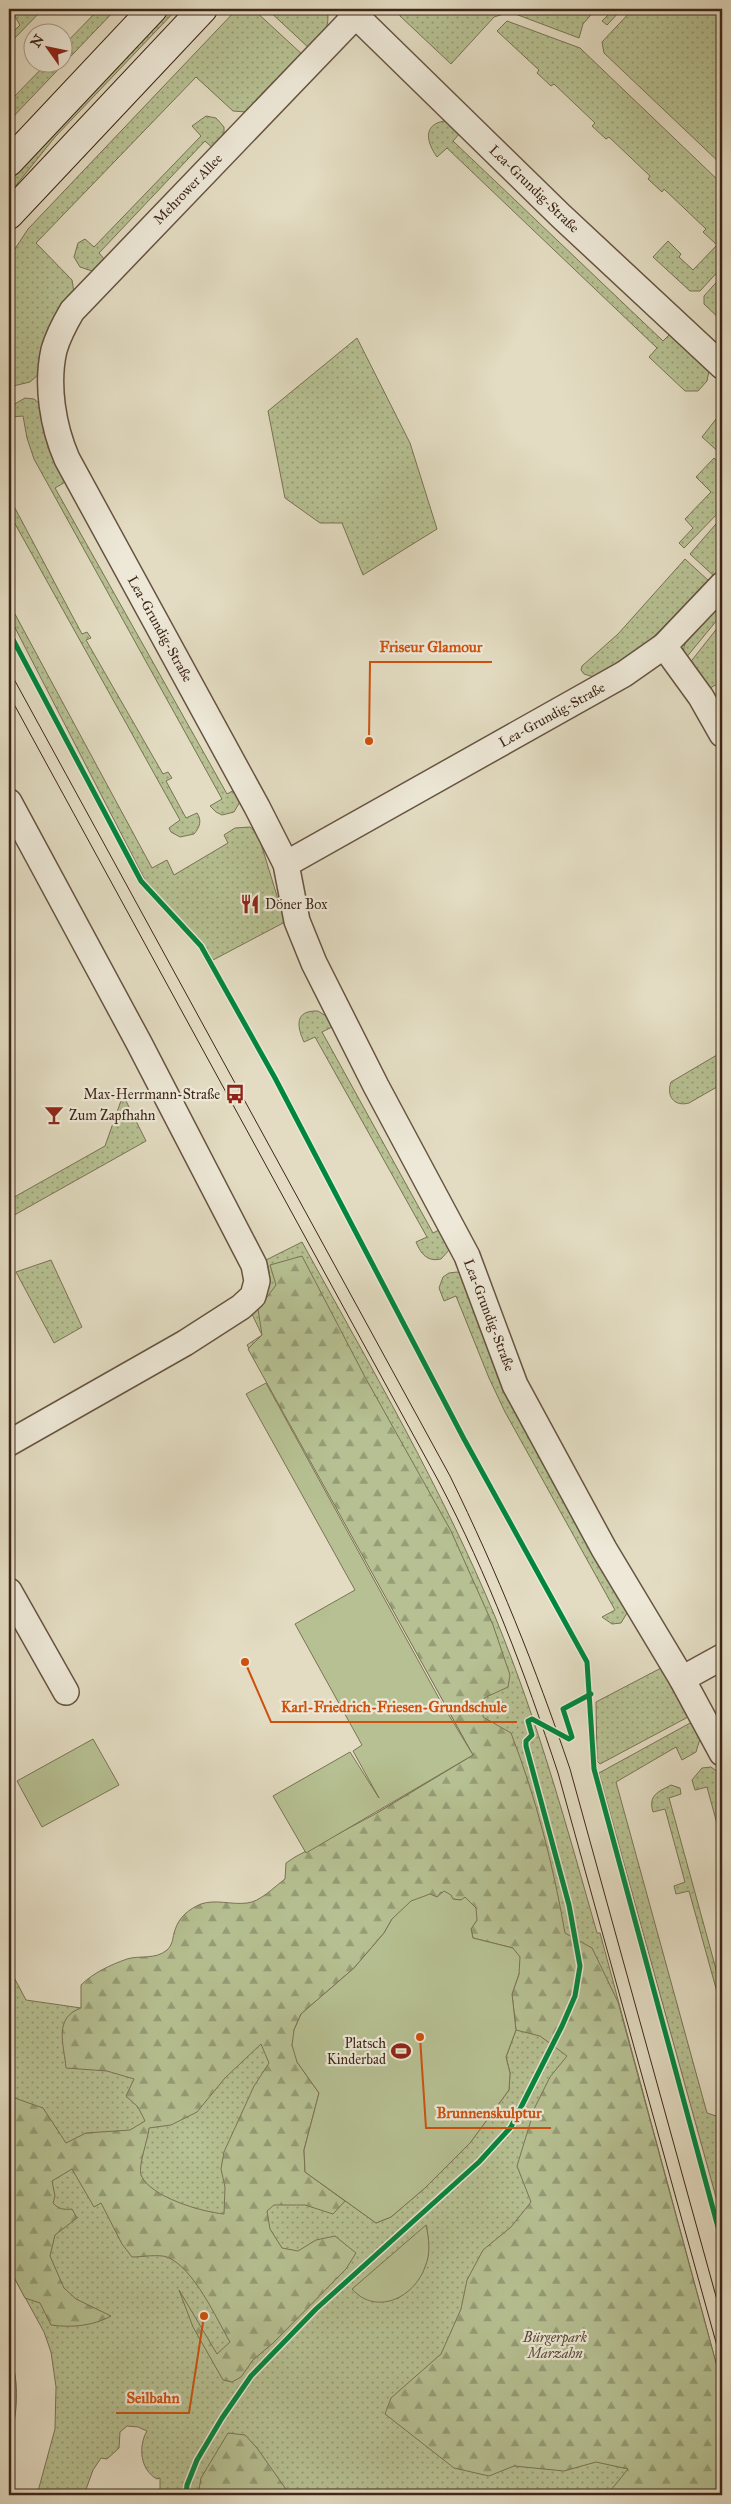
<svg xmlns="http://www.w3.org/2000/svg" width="731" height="2504" viewBox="0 0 731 2504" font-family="'IM FELL Great Primer',serif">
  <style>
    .grass { fill: url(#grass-dots); stroke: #7a7355; fill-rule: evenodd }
    .forest { fill: url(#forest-firs); stroke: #7a7355; fill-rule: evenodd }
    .garden { fill: #b6c092; stroke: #7a7355 }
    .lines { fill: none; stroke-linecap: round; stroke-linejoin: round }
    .street-casing { stroke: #675442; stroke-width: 28 }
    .secondary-casing { stroke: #3e2618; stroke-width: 30 }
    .street { stroke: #ede8d7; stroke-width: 25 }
    .secondary { stroke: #ede8d7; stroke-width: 28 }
    .tram { stroke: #3e2618; stroke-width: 1 }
    .cycleway-casing { stroke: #ede8d7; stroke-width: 8 }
    .cycleway { stroke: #00873e; stroke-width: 5 }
    .labels { text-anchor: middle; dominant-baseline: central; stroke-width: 4.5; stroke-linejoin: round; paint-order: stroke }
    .street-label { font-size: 14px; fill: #3e2618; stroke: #ede8d7 }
    .poi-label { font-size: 14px; fill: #3e2618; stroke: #ede8d7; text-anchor: start }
    .park-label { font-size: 14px; font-style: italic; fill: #5c4c36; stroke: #ede8d7 }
    .leader { fill: none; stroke: #ce510e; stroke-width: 2 }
    .callout-dot { fill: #ce510e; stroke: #ede8d7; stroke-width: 2 }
    .callout-label { font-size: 15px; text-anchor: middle; font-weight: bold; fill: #ce510e; stroke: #ede8d7; stroke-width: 4.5; stroke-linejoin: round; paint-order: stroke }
  </style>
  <defs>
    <pattern id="grass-dots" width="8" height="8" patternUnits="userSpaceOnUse" patternTransform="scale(1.25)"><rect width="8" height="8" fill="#b6c092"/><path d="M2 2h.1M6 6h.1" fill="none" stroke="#959c76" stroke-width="1.8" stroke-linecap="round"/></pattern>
    <pattern id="forest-firs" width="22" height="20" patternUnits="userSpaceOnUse" patternTransform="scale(1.25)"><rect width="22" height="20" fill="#b6c092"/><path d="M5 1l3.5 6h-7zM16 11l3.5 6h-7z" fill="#959c76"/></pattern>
  </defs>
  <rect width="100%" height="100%" fill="#e3dcc2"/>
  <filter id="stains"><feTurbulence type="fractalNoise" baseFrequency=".004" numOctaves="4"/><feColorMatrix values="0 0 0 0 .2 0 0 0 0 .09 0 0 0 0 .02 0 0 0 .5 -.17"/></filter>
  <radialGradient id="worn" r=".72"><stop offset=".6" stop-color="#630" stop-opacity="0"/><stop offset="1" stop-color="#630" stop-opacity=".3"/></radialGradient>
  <g class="grass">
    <path d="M17,9H43L9,44V36L20,25L13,13Z"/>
    <path d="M99,9H116L9,121V102L47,63L62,62L63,46Z"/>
    <path d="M167,9H177L55,137L9,194V182L47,135Z"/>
    <path d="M237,9H253L304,56L246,112L233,111L196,77L36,243L72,280L74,292L39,374L30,382L9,387V258L28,229Z"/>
    <path d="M267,9H327C331,28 322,36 310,49Z"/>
    <path d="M400,9H475L480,13L484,9H596L583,24L579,38L510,12L494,17L451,64L400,16Z"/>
    <path d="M614,9H622L607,25L602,21Z"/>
    <path d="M633,9H722V165L604,53L602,42Z"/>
    <path d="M507,21L580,48L722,184V267L700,291H690L653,257L668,241L681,254L679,257L693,270L717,245L703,232L706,229L664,189L662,192L648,179L650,176L609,137L606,139L592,126L595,123L554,84L551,86L537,73L539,70L497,31Z"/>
    <path d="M206,116L216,118L224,127V136L214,149L205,141L99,253L106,261L92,271L80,267L74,257L78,243L85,239L94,247L201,136L192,126Z"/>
    <path d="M444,121L450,123L461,132L453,141L663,341L672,332L709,371L707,381L698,391H685L649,357L657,348L447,148L437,157C427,143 422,125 444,121Z"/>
    <path d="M722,276V321L704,304V296Z"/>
    <path d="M357,338L410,443L437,529L363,575L342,523H320L285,498L268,411Z"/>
    <path d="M25,398L34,399L41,405L67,481L55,488L227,794L238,788L241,800L234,812L222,815L216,812L210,806L222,799L34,459L27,438L23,416L11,417L13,405Z"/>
    <path d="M720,414L722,416V455L702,437Z"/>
    <path d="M714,458L722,467V509L684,548L679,543L693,528L685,519L711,492L696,477Z"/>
    <path d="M9,497L82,634L87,632L91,638L86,640L163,774L168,772L172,778L166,781L186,818L197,813C202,820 200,827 194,834L180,837L171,832L169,828L180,820L9,513Z"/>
    <path d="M722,517V569L715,577L690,554Z"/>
    <path d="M685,559L710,582L642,648L597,678L584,674L581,670L582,666L618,634Z"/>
    <path d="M722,598V614L685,659C676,639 709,613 722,598Z"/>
    <path d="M9,603L152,868L167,860L174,875L228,843L224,835L235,828L250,827L258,834L285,922L213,960L206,948L145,880L9,616Z"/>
    <path d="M722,622V681L707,690L689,664Z"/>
    <path d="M318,1011L326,1016L332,1027L322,1032L433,1233L443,1228L450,1249L441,1259C427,1262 421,1254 416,1242L427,1237L315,1037L304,1042C297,1027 294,1010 318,1011Z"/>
    <path d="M722,1052V1084L689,1103C674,1107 666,1096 671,1082Z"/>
    <path d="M123,1095L146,1141L9,1218V1200L105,1146Z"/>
    <path d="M302,1242C370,1366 442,1488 496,1619C538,1722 567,1827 597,1933H600L722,2385V2405L720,2406L722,2414V2495H160V2478L157,2479C140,2470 138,2446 147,2431L138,2427L127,2426L120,2432L119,2448L107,2459L101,2458L93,2470L84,2495H37L55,2429L56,2387L51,2352L44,2332L9,2268V1968L26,2000L81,2008L271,1904L377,1813L473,1755L247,1345L262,1335L251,1312C269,1295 274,1285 266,1260ZM441,1892L452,1899L461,1900L471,1929L519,1974L512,1994L516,2030L506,2057L510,2073L509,2090L470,2143L425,2188L391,2217L376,2223L305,2172L331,1990L384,1933ZM426,2225C433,2260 425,2278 397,2299Z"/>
    <path d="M51,1260L82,1327L54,1343L16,1272Z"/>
    <path d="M457,1272L461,1273L627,1607V1613L621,1623L612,1624L602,1617L615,1610L505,1412L489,1378L456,1296L444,1301L439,1288L443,1277L449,1273Z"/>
    <path d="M661,1668L688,1717L600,1764L597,1761L596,1702Z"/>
    <path d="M692,1722L700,1739L696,1752L682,1760L676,1747L616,1782L707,2113L722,2118V2219L599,1773Z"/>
    <path d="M711,1767L722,1775V1794L720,1798L722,1802V1842L707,1787L695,1790L692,1780L702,1768Z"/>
    <path d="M671,1785L680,1788L681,1794L669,1798L722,1991V2010L689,1891L676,1894L674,1886L685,1882L665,1809L653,1812C648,1795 658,1792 671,1785Z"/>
    <path d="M9,2353C21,2383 17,2415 9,2446Z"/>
  </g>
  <g class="forest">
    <path d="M302,1256L365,1377L451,1531L493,1625L510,1675L508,1687L484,1698L483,1717L511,1733C536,1798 553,1864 565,1933L592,1948L618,2002L722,2385V2405L720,2406L722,2414V2495H607L628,2469L596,2462L564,2471L514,2466L489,2476L454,2468L385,2414L391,2398L441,2354L461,2309L467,2280L483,2250L511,2227L531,2202L517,2166L535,2107L550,2077L567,2056L540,2036L516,2030L512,1994L519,1974L513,1948L473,1938L471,1929L477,1920L461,1900L452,1899L441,1892L437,1897L392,1919L384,1933L354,1968L301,2014L294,2030L297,2062L319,2093L304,2150L305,2172L345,2201L333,2214L305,2205H274L267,2211L270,2229L282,2248L298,2251L316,2240L335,2236L356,2253L346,2269L273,2343L253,2360L241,2377L232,2382L223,2380L193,2327L179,2290L217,2354L230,2342C216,2318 194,2268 167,2257C158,2254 142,2257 132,2257L122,2244L101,2203L94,2207L72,2169L52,2181L55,2196L53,2203C58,2209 64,2210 72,2209L77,2218L55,2235L50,2256L64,2288L76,2299L111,2316C93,2326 71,2328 51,2325L40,2303L25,2298L9,2268V2096L43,2108L66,2143L86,2133L130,2130L145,2121L138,2107L126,2096L134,2079L107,2071L66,2068C64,2044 53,2018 81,2008V1985C93,1973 110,1965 127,1959C140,1955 155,1960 167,1950C174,1943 172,1938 175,1930C179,1917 189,1909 201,1904C215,1899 232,1905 247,1903C260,1902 274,1887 285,1879L286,1863L295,1857L377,1813L473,1755L248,1349L262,1335L258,1309L276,1285L270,1265ZM261,2044L269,2063L254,2086L224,2152L221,2169L225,2187L224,2214C202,2212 150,2197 141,2175C138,2165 148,2140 149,2128L171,2125L197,2112L225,2078Z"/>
    <path d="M228,2433L245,2435L257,2448L290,2495H198L201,2478Z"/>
  </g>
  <g class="garden">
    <path d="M266,1383L441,1702L473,1755L306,1853L273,1796L350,1752L379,1798L353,1751L362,1745L295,1624L355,1590L246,1394Z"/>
    <path d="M93,1739L119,1785L42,1827L17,1781Z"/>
    <path d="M444,1891L451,1895L453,1899L461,1900L465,1897L476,1908L477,1920L471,1929L473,1938L513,1948L520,1957L519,1974L512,1994L516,2030L506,2057L510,2073L509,2090L470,2143L425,2188L391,2217L376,2223L305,2172L304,2150L319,2093L297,2062L292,2045L294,2030L301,2014L354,1968L384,1933L392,1919L411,1901L430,1894L437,1897Z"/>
    <path d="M426,2225C429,2239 431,2253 425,2267C414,2298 376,2316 352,2289Z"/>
  </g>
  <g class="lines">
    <defs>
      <g id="street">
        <path d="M349,9L561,216L722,366"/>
        <path d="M362,9L72,311C65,323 58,336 54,350C46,385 53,427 67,459L257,807L286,864L297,921L314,963L376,1086L467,1256L515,1385L604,1549L682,1679L722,1753"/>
        <path d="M664,646L701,697L722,734"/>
        <path d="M9,802L139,1043L254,1265L257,1281L253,1296L241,1307L185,1343L9,1443"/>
        <path d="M286,864L624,674L664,646L722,585"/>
        <path d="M9,1591L66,1692"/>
        <path d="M682,1679L722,1657"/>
      </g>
      <g id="secondary">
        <path d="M9,162L153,9"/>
        <path d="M9,215L203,9"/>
      </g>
    </defs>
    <use href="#street" class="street-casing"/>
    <use href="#secondary" class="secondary-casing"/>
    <use href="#street" class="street"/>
    <use href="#secondary" class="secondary"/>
    <g class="tram">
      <path d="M9,670L450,1476C498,1574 535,1666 570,1769L722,2318"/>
      <path d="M9,695L439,1482C488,1575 525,1673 558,1773L722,2364"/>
    </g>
    <defs>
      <g id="cycleway">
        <path d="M9,632L141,881L201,946L275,1078L464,1439L587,1662L594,1769L722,2242"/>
        <path d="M186,2495L187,2485L197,2460L222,2418L251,2376L316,2309L479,2162L511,2127L562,2026L575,1996L580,1966L569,1905L526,1746V1741L532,1735L528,1721L532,1719L569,1739L572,1737L563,1709L591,1694"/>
      </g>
    </defs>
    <use href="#cycleway" class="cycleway-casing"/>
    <use href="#cycleway" class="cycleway"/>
  </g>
  <defs>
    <symbol id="restaurant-bare" viewBox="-9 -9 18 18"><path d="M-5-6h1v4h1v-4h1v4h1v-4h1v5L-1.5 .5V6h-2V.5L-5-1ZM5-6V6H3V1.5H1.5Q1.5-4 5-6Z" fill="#8f2418" stroke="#ede8d7" stroke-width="2.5" paint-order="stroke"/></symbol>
    <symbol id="bus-bare" viewBox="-9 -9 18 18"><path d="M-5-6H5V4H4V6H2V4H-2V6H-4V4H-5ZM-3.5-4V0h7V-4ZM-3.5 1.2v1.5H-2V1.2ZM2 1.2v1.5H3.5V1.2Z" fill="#8f2418" stroke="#ede8d7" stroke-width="2.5" paint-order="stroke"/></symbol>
    <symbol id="bar-bare" viewBox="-9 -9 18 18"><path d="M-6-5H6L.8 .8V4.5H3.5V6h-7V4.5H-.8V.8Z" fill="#8f2418" stroke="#ede8d7" stroke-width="2.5" paint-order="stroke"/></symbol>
    <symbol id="stadium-bare" viewBox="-9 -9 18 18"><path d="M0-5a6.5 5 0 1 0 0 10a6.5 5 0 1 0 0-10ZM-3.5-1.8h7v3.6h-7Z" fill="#8f2418" stroke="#ede8d7" stroke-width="2.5" paint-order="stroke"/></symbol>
  </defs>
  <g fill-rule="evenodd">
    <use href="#restaurant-bare" x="236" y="890" width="28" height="28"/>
    <use href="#bus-bare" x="221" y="1080" width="28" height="28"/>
    <use href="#bar-bare" x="40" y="1101" width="28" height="28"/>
    <use href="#stadium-bare" x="387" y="2037" width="28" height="28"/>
  </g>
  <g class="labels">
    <g class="street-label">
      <text transform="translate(188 189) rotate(-46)">Mehrower Allee</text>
      <text transform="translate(534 189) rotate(44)">Lea-Grundig-Straße</text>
      <text transform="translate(160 629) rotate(61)">Lea-Grundig-Straße</text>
      <text transform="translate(552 715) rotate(-29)">Lea-Grundig-Straße</text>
      <text transform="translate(489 1315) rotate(69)">Lea-Grundig-Straße</text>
    </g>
    <g class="poi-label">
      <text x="265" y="904">Döner Box</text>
      <text x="220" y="1094" text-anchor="end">Max-Herrmann-Straße</text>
      <text x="69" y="1115">Zum Zapfhahn</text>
      <text x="386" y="2043" text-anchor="end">Platsch<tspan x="386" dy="16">Kinderbad</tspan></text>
    </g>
    <g class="park-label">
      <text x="555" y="2337">Bürgerpark<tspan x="555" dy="16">Marzahn</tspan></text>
    </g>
  </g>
  <path class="leader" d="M369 741L370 662H492M245 1662L271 1722H517M420 2037L426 2128H551M204 2316L189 2413H116"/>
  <g class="callout-dot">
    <circle cx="369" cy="741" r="5"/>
    <circle cx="245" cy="1662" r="5"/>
    <circle cx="420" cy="2037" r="5"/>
    <circle cx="204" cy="2316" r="5"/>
  </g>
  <g class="callout-label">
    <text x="431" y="652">Friseur Glamour</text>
    <text x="394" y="1712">Karl-Friedrich-Friesen-Grundschule</text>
    <text x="489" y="2118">Brunnenskulptur</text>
    <text x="153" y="2403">Seilbahn</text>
  </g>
  <rect width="731" height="2504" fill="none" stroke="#e3dcc2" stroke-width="30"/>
  <rect x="10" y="10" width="711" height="2484" fill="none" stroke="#3e2618" stroke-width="2.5"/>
  <rect x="15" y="15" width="701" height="2474" fill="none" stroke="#3e2618"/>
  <g transform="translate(48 48) rotate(303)"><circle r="24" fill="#ede8d7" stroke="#a79a8b"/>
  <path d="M0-4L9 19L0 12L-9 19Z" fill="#8f2418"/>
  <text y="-8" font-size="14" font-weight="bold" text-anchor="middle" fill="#3e2618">N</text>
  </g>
  <rect width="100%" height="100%" filter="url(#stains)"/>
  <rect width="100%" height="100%" fill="url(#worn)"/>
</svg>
